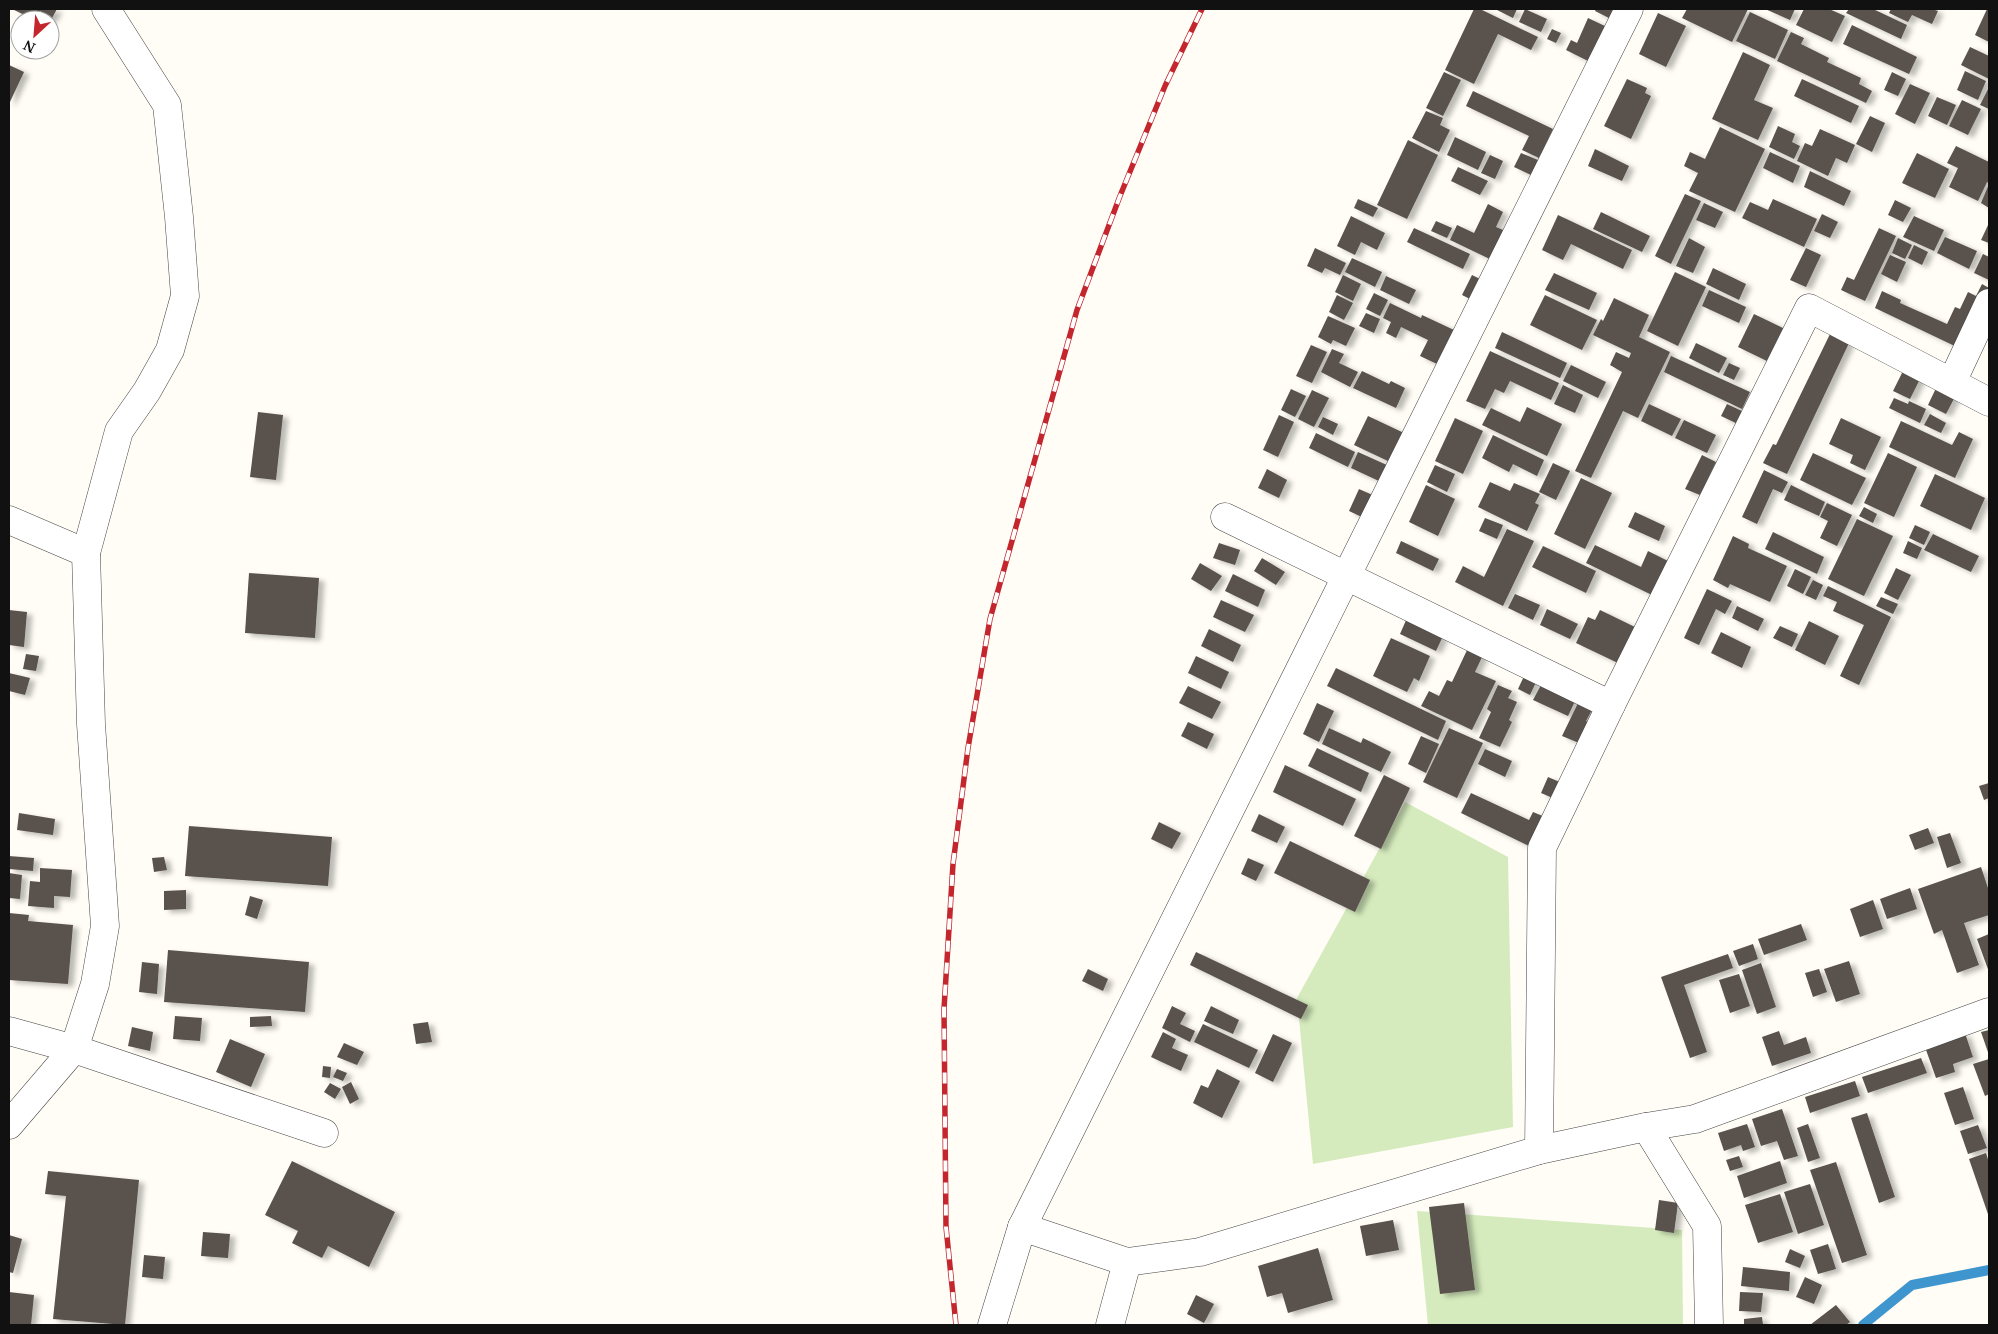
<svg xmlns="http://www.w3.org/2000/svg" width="1998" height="1334" viewBox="0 0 1998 1334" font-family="'Noto Serif',serif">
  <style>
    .green { fill: #d5ebbd }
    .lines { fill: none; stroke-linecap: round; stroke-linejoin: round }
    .stream { stroke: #3f96cf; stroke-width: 10 }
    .building { fill: #5a524d; filter: url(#shadow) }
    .minor-casing { stroke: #444; stroke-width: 29 }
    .minor { stroke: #fff; stroke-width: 28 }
    .rail-casing { stroke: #c4262e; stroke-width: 5.5 }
    .rail { stroke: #fff; stroke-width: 4; stroke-dasharray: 11; stroke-linecap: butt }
  </style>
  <defs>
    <filter id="shadow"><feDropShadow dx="5.5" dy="3" stdDeviation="2.5" flood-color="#0004"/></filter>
  </defs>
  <rect width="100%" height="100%" fill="#fffdf5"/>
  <g class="green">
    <path d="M1405,802L1508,857L1513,1127L1313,1164L1297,998Z"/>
    <path d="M1417,1211L1682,1230L1683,1325H1428Z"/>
  </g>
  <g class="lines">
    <path class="stream" d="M1863,1325L1912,1285L1989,1270"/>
  </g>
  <g class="building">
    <path d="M12,9H57L51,20H35Z"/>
    <path d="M1474,9H1480L1538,37L1531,50L1498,34L1474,84L1445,70Z"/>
    <path d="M1495,9H1517L1513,18Z"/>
    <path d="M1525,9L1547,19L1541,32L1519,22Z"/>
    <path d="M1596,9H1618L1613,20L1595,11Z"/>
    <path d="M1687,9H1748L1732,42L1682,18Z"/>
    <path d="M1765,9H1795L1790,20Z"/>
    <path d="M1804,9H1829L1845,16L1832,42L1796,25Z"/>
    <path d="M1849,9H1873L1907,25L1901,39L1846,13Z"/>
    <path d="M1891,9H1932L1938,11L1932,24L1912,15L1908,22L1889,13Z"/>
    <path d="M1987,9H1989V42L1975,35Z"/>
    <path d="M1750,12L1788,30L1775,59L1736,41Z"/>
    <path d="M1658,13L1686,26L1666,67L1639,54Z"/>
    <path d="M1588,18L1607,27L1590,62L1566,50L1571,40L1577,43Z"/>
    <path d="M1852,25L1917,57L1909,74L1843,44Z"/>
    <path d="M1552,29L1561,33L1556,43L1547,39Z"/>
    <path d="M1791,32L1804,38L1801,44L1829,58L1827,62L1861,78L1859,84L1872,91L1866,103L1777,61Z"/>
    <path d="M1970,47L1989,56V79L1961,65Z"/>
    <path d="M1743,52L1770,65L1754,100L1773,108L1758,140L1712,119Z"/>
    <path d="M9,65L24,72L9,104Z"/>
    <path d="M1965,71L1986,81L1978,100L1957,90Z"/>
    <path d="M1444,72L1461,80L1443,116L1426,108Z"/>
    <path d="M1892,72L1906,79L1898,96L1884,90Z"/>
    <path d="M1627,79L1647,88L1645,93L1651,96L1631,139L1604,126Z"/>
    <path d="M1802,79L1859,106L1851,123L1794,96Z"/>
    <path d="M1910,84L1930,93L1915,124L1895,114Z"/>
    <path d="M1989,87V109L1980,105Z"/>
    <path d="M1473,91L1553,129L1539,158L1522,150L1529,136L1466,106Z"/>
    <path d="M1937,97L1956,105L1947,125L1928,116Z"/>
    <path d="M1962,100L1981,109L1968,135L1949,126Z"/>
    <path d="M1426,111L1443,118L1440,125L1450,130L1439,152L1412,138Z"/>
    <path d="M1870,116L1885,123L1872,152L1856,144Z"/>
    <path d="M1778,126L1795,134L1792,142L1800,146L1794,159L1769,147Z"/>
    <path d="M1720,127L1765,149L1735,212L1689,191L1698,173L1684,166L1690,152L1705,159Z"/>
    <path d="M1820,129L1855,145L1847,163L1836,158L1828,176L1797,161L1805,143L1812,146Z"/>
    <path d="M1455,137L1486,152L1478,170L1447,155Z"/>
    <path d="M1408,140L1438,155L1407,219L1377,205Z"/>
    <path d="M1956,146L1989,162V183L1987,182L1978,201L1949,187L1958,168L1947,163Z"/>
    <path d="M1595,149L1629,166L1622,181L1588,166Z"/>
    <path d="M1770,152L1800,166L1793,183L1763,168Z"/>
    <path d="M1521,153L1538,160L1531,175L1514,167Z"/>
    <path d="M1917,153L1949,169L1935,198L1902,183Z"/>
    <path d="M1490,155L1503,161L1495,179L1481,173Z"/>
    <path d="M1458,167L1488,181L1480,195L1451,181Z"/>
    <path d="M1810,171L1851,191L1844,206L1804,187Z"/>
    <path d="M1989,184V208L1981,203Z"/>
    <path d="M1685,194L1701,201L1671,264L1655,256Z"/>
    <path d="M1358,199L1378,208L1373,217L1354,208Z"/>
    <path d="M1773,199L1817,219L1804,247L1742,218L1750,202L1768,210Z"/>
    <path d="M1895,200L1911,208L1903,222L1888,215Z"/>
    <path d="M1704,203L1723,212L1715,228L1696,220Z"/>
    <path d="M1488,204L1503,212L1496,227L1508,232L1494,261L1450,240L1457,225L1474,233Z"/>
    <path d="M1601,212L1650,236L1642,252L1593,229Z"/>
    <path d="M1822,214L1838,222L1830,238L1814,231Z"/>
    <path d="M1558,215L1632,250L1623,269L1571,244L1563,260L1542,250Z"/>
    <path d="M1351,216L1385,233L1377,250L1361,242L1355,255L1337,246Z"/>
    <path d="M1914,216L1944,230L1934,251L1903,237Z"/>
    <path d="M1436,221L1452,228L1447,238L1431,231Z"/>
    <path d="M1989,223V243L1981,240Z"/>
    <path d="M1414,228L1470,254L1463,269L1407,242Z"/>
    <path d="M1879,228L1896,236L1865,301L1841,290L1847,277L1854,280Z"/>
    <path d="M1945,237L1977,251L1969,269L1937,253Z"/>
    <path d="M1689,238L1705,247L1693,273L1676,266Z"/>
    <path d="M1898,238L1912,245L1905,259L1892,253Z"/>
    <path d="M1914,245L1928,252L1922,265L1908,258Z"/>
    <path d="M1315,248L1346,263L1340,275L1325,268L1322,273L1307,266Z"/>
    <path d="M1806,248L1821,255L1806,287L1790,280Z"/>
    <path d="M1983,254L1989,257V280L1974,273Z"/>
    <path d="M1890,255L1906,262L1897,282L1881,274Z"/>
    <path d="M1352,258L1382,272L1375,287L1345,272Z"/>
    <path d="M1713,268L1746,284L1739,300L1706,284Z"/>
    <path d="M1675,272L1706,287L1678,346L1647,331Z"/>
    <path d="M1554,273L1597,293L1589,310L1545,290Z"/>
    <path d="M1343,275L1361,284L1353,301L1335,292Z"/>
    <path d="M1472,275L1484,281L1474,301L1462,295Z"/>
    <path d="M1386,276L1416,290L1409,304L1380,290Z"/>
    <path d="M1982,284L1989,288V292L1961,349L1875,308L1882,291L1901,300L1900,303L1947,324L1955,307L1960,309L1968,292L1976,296Z"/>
    <path d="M1709,290L1746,307L1739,323L1702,306Z"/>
    <path d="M1374,293L1388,300L1380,316L1366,309Z"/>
    <path d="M1337,295L1353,303L1344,320L1329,312Z"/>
    <path d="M1545,295L1597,320L1582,350L1530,325Z"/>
    <path d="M1614,298L1649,315L1639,337L1670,352L1638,418L1623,411L1591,478L1575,471L1622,372L1610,365L1616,352L1629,358L1631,353L1593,335L1601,319L1603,321Z"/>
    <path d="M1390,303L1421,318L1422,315L1454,330L1437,364L1420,356L1428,340L1401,327L1396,338L1386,333L1391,322L1383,318Z"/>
    <path d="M1366,313L1380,319L1374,333L1359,326Z"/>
    <path d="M1754,314L1785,329L1769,362L1738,347Z"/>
    <path d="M1328,316L1355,328L1346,346L1333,340L1331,344L1318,337Z"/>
    <path d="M1502,332L1567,363L1560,378L1495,348Z"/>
    <path d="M1830,334L1849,343L1787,474L1763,463L1773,444L1776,445Z"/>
    <path d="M1696,343L1727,358L1719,373L1689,358Z"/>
    <path d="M1311,345L1327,352L1312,383L1296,376Z"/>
    <path d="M1332,349L1344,354L1339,363L1358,372L1350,387L1321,372Z"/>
    <path d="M1490,351L1559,383L1551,400L1510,381L1504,393L1495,389L1485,409L1466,401Z"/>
    <path d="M1671,356L1750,392L1742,409L1664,372Z"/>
    <path d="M1729,363L1740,368L1734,380L1723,375Z"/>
    <path d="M1571,365L1606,382L1598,398L1563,381Z"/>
    <path d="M1905,367L1922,375L1910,399L1893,391Z"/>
    <path d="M1362,371L1389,384L1391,381L1405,388L1396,408L1353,388Z"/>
    <path d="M1563,385L1583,395L1575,413L1554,404Z"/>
    <path d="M1937,386L1956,395L1946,414L1928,405Z"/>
    <path d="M1291,389L1306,396L1295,417L1281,410Z"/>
    <path d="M1312,390L1329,398L1314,427L1298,419Z"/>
    <path d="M1894,398L1908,404L1909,401L1926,409L1920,423L1889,408Z"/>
    <path d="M1649,404L1681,419L1672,436L1641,421Z"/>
    <path d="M1727,404L1746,413L1740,425L1721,416Z"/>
    <path d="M1527,407L1562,424L1547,456L1482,425L1491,408L1520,422Z"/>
    <path d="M258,412L283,415L276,480L250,477Z"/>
    <path d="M1930,414L1946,423L1941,433L1924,425Z"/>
    <path d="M1279,415L1294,422L1278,457L1263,450Z"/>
    <path d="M1368,416L1404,433L1390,462L1354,445Z"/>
    <path d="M1323,417L1338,424L1333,435L1318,427Z"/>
    <path d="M1455,418L1483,431L1463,474L1435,461Z"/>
    <path d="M1841,418L1881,437L1865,470L1850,463L1853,455L1829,444Z"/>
    <path d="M1684,420L1716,435L1707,453L1675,438Z"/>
    <path d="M1901,421L1952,445L1959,432L1973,439L1955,478L1889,447Z"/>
    <path d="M1316,433L1355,452L1348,467L1309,448Z"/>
    <path d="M1493,435L1544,460L1537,476L1513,464L1509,472L1482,458Z"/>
    <path d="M1358,452L1389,466L1381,482L1351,468Z"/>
    <path d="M1813,453L1866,478L1852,505L1800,480Z"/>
    <path d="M1888,453L1917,467L1894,517L1864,503Z"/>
    <path d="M1702,455L1716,462L1700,495L1685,489Z"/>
    <path d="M1553,463L1570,471L1556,500L1539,492Z"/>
    <path d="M1435,465L1455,474L1447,492L1427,482Z"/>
    <path d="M1267,469L1287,480L1279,498L1258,488Z"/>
    <path d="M1764,470L1788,482L1782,493L1773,489L1757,524L1742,517Z"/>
    <path d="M1935,474L1985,498L1971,530L1920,506Z"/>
    <path d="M1581,478L1612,493L1585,549L1554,534Z"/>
    <path d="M1490,482L1510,491L1514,483L1540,494L1535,503L1539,505L1527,531L1478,507Z"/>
    <path d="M1426,485L1455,499L1438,536L1409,522Z"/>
    <path d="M1791,485L1825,502L1819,516L1784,500Z"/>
    <path d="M1359,489L1377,497L1366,519L1349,511Z"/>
    <path d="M1827,503L1852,515L1837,546L1820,538L1828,521L1820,517Z"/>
    <path d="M1864,507L1877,514L1873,523L1859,516Z"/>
    <path d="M1635,512L1665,526L1659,541L1628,527Z"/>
    <path d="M1485,518L1503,525L1497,539L1479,531Z"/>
    <path d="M1857,519L1893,536L1864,596L1828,579Z"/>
    <path d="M1915,525L1930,532L1924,545L1909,538Z"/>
    <path d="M1507,529L1534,541L1503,606L1455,582L1463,566L1484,577Z"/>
    <path d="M1773,532L1824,557L1817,574L1765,549Z"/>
    <path d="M1933,534L1979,556L1971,572L1924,550Z"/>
    <path d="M1733,536L1749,544L1748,548L1787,566L1770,602L1730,584L1728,588L1713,580Z"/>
    <path d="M1401,541L1439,559L1433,571L1396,553Z"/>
    <path d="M1908,541L1922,548L1917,559L1903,553Z"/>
    <path d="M1219,543L1240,550L1235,565L1213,558Z"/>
    <path d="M1595,545L1641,567L1648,551L1670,562L1654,596L1586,563Z"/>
    <path d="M1543,546L1596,571L1586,593L1532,567Z"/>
    <path d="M1262,558L1285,572L1276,585L1254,571Z"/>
    <path d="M1200,563L1222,576L1211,591L1191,579Z"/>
    <path d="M1896,568L1911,575L1898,600L1884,593Z"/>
    <path d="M1795,569L1811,577L1803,594L1787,586Z"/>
    <path d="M249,573L319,578L315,638L245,633Z"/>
    <path d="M1233,574L1265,590L1258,607L1225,591Z"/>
    <path d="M1813,580L1823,585L1816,600L1805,595Z"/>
    <path d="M1828,586L1891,617L1859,685L1840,676L1864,625L1833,611L1837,602L1823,596Z"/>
    <path d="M1707,589L1732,601L1725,614L1716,609L1699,645L1684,638Z"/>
    <path d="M1515,594L1540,605L1533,620L1508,608Z"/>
    <path d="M1881,597L1898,604L1893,614L1876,606Z"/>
    <path d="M1221,600L1254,615L1245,632L1213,617Z"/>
    <path d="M1737,606L1764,619L1758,631L1732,618Z"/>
    <path d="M1547,609L1578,624L1570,639L1540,625Z"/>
    <path d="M9,610L27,612L24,647L9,645Z"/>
    <path d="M1600,610L1637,628L1620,664L1576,643L1588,617L1595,620Z"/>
    <path d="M1407,618L1443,636L1436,651L1400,634Z"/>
    <path d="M1809,621L1839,636L1825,665L1795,650Z"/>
    <path d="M1780,626L1798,634L1792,647L1773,638Z"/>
    <path d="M1209,629L1241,645L1233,662L1201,646Z"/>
    <path d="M1721,632L1751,647L1742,668L1711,653Z"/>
    <path d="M1391,638L1430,656L1419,681L1414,678L1407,692L1373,676Z"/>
    <path d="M1468,648L1483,655L1475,672L1496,681L1472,730L1421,706L1429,691L1439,696L1447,680L1452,682Z"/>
    <path d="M26,654L39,656L36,671L23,669Z"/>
    <path d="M1196,656L1229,672L1221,689L1188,673Z"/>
    <path d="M1336,668L1446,721L1438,740L1327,686Z"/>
    <path d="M9,673L30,678L25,695L9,691Z"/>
    <path d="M1525,674L1537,680L1530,695L1518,689Z"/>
    <path d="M1542,683L1576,699L1568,716L1533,700Z"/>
    <path d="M1498,685L1512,691L1508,698L1517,702L1509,720L1512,722L1500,747L1479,738L1491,712L1487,709Z"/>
    <path d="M1188,686L1221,702L1212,719L1179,703Z"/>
    <path d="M1579,701L1593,708L1586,721L1589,723L1579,743L1562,736Z"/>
    <path d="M1317,703L1334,711L1319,742L1303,734Z"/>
    <path d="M1188,722L1214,734L1207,749L1181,736Z"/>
    <path d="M1329,728L1361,743L1363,738L1391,752L1381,772L1322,744Z"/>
    <path d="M1449,728L1483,743L1457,798L1423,782Z"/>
    <path d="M1421,736L1439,744L1426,773L1408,764Z"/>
    <path d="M1317,748L1369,773L1361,792L1308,766Z"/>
    <path d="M1485,749L1512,761L1505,777L1478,764Z"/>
    <path d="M1285,765L1356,799L1343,826L1273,792Z"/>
    <path d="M1384,775L1410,788L1381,849L1354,836Z"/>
    <path d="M1548,777L1562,783L1555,799L1541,793Z"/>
    <path d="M1989,783V798L1984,800L1979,786Z"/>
    <path d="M1471,793L1529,820L1533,812L1545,817L1531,847L1461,813Z"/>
    <path d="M19,813L55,819L53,835L17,830Z"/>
    <path d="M1259,814L1285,827L1277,843L1251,831Z"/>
    <path d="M1159,822L1181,833L1172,849L1151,839Z"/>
    <path d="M189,826L332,837L328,886L185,876Z"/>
    <path d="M1928,828L1934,843L1915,850L1909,835Z"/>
    <path d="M1950,833L1961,863L1947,868L1937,837Z"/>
    <path d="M1290,841L1370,880L1355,912L1274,873Z"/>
    <path d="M9,856L34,858L33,871L9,869Z"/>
    <path d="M164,857L167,870L154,872L152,858Z"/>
    <path d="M1248,858L1264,865L1256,881L1241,874Z"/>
    <path d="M1981,867L1989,891V915L1964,923L1979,965L1957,973L1942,930L1934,934L1918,889Z"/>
    <path d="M40,868L72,870L70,897L54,896V908L28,906L30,881L40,882Z"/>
    <path d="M9,873L22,875L20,899L9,898Z"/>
    <path d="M1910,888L1917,909L1887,919L1880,899Z"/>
    <path d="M186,890V909L164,910V891Z"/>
    <path d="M250,896L263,900L257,919L245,915Z"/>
    <path d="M1873,900L1883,929L1860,937L1850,909Z"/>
    <path d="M9,913L29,915L28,921L73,925L68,984L9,980Z"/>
    <path d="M1801,924L1807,940L1764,955L1758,939Z"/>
    <path d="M1989,934V972L1977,939Z"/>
    <path d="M1753,944L1758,959L1739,966L1733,951Z"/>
    <path d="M168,950L309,962L305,1012L164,1002Z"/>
    <path d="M1196,952L1308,1005L1301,1019L1190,965Z"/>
    <path d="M1728,954L1733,968L1684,985L1707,1052L1690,1058L1661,977Z"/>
    <path d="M1849,961L1860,994L1836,1002L1824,969Z"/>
    <path d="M142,962L159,964L157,994L139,992Z"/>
    <path d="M1761,963L1776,1007L1757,1014L1742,970Z"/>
    <path d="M1088,969L1108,979L1103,991L1082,981Z"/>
    <path d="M1819,969L1827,992L1813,997L1805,973Z"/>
    <path d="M1739,974L1750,1006L1730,1013L1719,980Z"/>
    <path d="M1172,1006L1186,1013L1180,1024L1195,1031L1190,1042L1162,1028Z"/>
    <path d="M1211,1006L1239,1020L1233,1034L1204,1021Z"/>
    <path d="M175,1016L202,1018L200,1041L173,1039Z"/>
    <path d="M271,1016L272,1026L250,1027V1017Z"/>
    <path d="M428,1022L432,1042L416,1044L413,1024Z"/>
    <path d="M1203,1024L1258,1050L1249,1068L1194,1042Z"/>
    <path d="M132,1027L153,1032L150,1051L128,1046Z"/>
    <path d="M1989,1030V1055L1981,1032Z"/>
    <path d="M1779,1031L1784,1045L1806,1037L1811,1053L1772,1066L1762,1037Z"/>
    <path d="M1163,1032L1176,1039L1172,1048L1188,1055L1181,1071L1151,1057Z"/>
    <path d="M1965,1033L1973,1057L1953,1064L1955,1072L1936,1078L1925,1047Z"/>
    <path d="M1273,1034L1292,1043L1273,1082L1255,1073Z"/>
    <path d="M230,1039L265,1054L251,1087L216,1072Z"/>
    <path d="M344,1043L364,1052L357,1065L337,1057Z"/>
    <path d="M1921,1058L1927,1073L1868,1093L1862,1077Z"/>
    <path d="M1989,1059V1094L1985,1096L1973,1064Z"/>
    <path d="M323,1066L331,1067L330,1078L322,1077Z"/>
    <path d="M337,1069L347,1073L343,1081L333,1077Z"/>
    <path d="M1217,1069L1240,1081L1222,1118L1193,1103L1201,1085L1208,1088Z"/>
    <path d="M1855,1081L1860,1096L1810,1113L1805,1097Z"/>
    <path d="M351,1082L359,1099L350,1104L342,1087Z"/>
    <path d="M330,1083L341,1089L335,1099L324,1092Z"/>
    <path d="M1963,1087L1974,1119L1955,1125L1944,1093Z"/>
    <path d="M1782,1109L1798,1156L1784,1160L1777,1141L1761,1146L1752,1119Z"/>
    <path d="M1867,1113L1895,1197L1879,1203L1851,1118Z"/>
    <path d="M1747,1124L1755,1147L1743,1151L1741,1145L1724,1151L1718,1133Z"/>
    <path d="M1808,1124L1820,1158L1808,1162L1797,1128Z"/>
    <path d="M1978,1125L1987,1148L1968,1154L1960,1131Z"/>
    <path d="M1986,1153L1989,1163V1217L1969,1159Z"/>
    <path d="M1739,1156L1743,1167L1730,1171L1726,1160Z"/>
    <path d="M292,1161L395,1212L369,1267L328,1246L322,1258L292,1243L298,1231L265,1215Z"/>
    <path d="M1780,1161L1787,1183L1744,1198L1737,1176Z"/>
    <path d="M1836,1162L1867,1255L1842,1263L1810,1170Z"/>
    <path d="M48,1171L139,1180L125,1325L53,1319L66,1196L45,1194Z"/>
    <path d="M1810,1184L1824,1225L1798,1234L1784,1192Z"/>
    <path d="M1780,1194L1793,1232L1758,1243L1745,1205Z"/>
    <path d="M1659,1200L1678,1203L1674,1233L1655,1230Z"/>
    <path d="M1464,1203L1475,1290L1440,1294L1429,1207Z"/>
    <path d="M1393,1220L1399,1250L1366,1256L1360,1226Z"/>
    <path d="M203,1232L230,1234L228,1258L201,1256Z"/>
    <path d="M9,1235L22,1239L13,1273L9,1272Z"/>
    <path d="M1828,1244L1836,1269L1818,1274L1810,1250Z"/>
    <path d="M1318,1248L1333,1300L1288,1313L1282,1293L1267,1297L1258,1266Z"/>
    <path d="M1790,1249L1805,1256L1800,1268L1785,1262Z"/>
    <path d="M144,1255L165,1257L163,1279L142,1277Z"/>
    <path d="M1743,1267L1790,1272L1789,1291L1741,1286Z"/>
    <path d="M1805,1277L1822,1285L1814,1304L1796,1297Z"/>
    <path d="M9,1292L34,1295L31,1325H9Z"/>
    <path d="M1740,1292L1763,1293L1761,1312L1739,1311Z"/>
    <path d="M1196,1295L1214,1304L1204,1323L1187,1314Z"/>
    <path d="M1836,1305L1850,1322L1846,1325H1810Z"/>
    <path d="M1762,1317L1763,1325H1744V1319Z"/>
  </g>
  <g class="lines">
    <defs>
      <g id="minor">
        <path d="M1952,382L1989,303"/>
        <path d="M1225,517L1611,705"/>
        <path d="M9,520L86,553"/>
        <path d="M9,1031L74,1049L324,1133"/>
        <path d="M9,1125L74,1049L95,984L105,926L91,724L86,553L119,431L147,391L170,350L185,296L179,217L167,105L106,9"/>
        <path d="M1646,1127L1707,1226L1709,1325"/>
        <path d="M1539,1150L1542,848L1611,705L1809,308L1989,402"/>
        <path d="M1022,1227L1127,1262L1200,1252L1539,1150L1646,1127L1695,1119L1989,1012"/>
        <path d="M992,1325L1022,1227L1629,9"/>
        <path d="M1110,1325L1127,1262"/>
      </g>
    </defs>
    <use href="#minor" class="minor-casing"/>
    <use href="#minor" class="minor"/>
    <defs>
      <path id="rail" d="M956,1325L946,1227L944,1009L953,864L968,748L990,619L1077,310L1120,196L1165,86L1202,9"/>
    </defs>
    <use href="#rail" class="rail-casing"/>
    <use href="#rail" class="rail"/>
  </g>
  <rect width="1998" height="1334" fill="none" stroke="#111111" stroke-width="20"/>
  <g transform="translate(35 35) rotate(206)"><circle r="24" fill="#ffffff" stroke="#a0a0a0"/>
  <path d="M0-4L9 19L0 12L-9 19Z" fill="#c4262e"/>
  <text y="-8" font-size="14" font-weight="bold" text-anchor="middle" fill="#111111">N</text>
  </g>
</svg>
